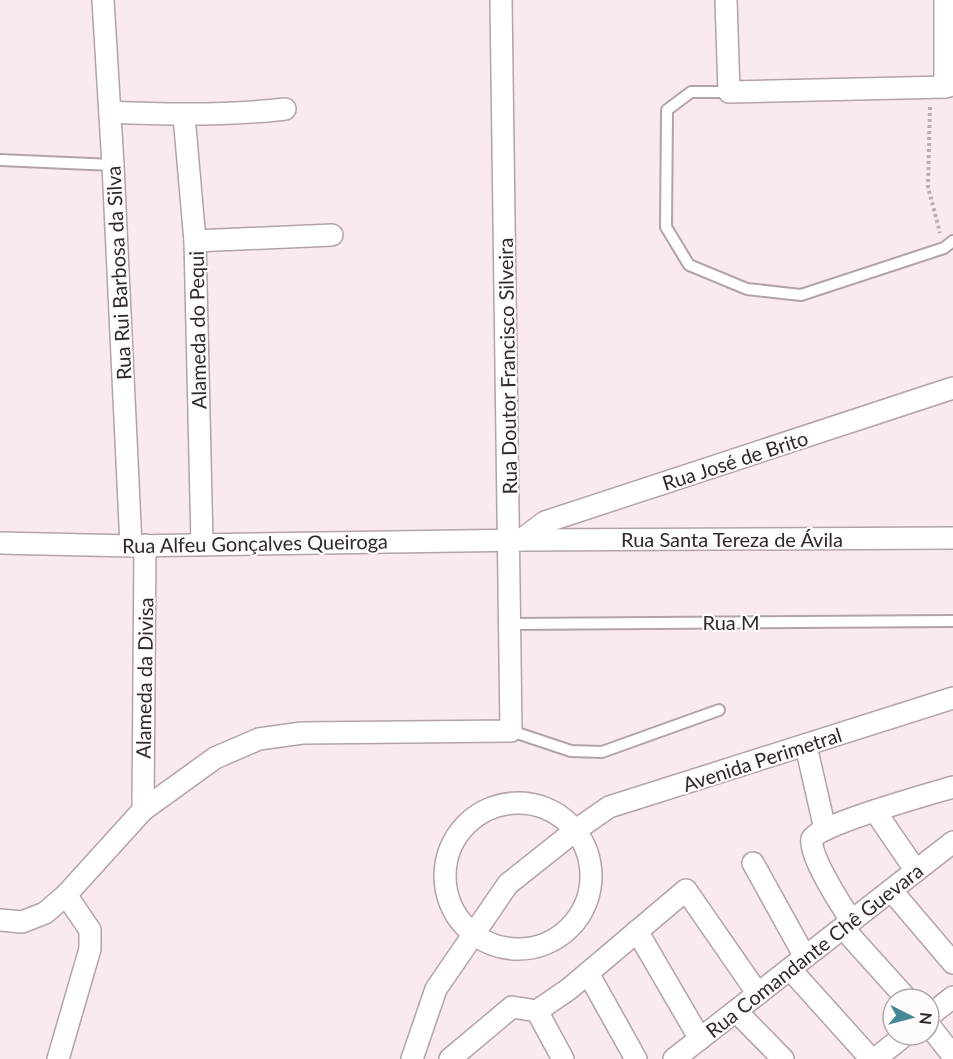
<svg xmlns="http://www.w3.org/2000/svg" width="953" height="1059" viewBox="0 0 953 1059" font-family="Lato,sans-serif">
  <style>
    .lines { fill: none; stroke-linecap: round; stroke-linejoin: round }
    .service-casing { stroke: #b2a3a5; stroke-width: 14 }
    .minor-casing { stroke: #b2a3a5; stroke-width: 24 }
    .path { stroke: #bcafb1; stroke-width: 4; stroke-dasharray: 3 3; stroke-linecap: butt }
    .service { stroke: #fff; stroke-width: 10 }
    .minor { stroke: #fff; stroke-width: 21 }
    .labels { text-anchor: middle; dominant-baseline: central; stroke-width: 4.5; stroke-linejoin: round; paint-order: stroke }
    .street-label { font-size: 20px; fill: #2f292a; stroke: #fffbfc }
  </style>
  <rect width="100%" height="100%" fill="#fbeaed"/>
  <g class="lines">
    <defs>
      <g id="service">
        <path d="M729,92H691L667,110L666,227L689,265L747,289L801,295L944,248L953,241"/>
        <path d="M0,160L113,165"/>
        <path d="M510,624L953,621"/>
        <path d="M511,731L571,751L602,752L719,710"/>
      </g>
      <g id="minor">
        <path d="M103,0L113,165L131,546"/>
        <path d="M726,0L729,92L945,87L953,85"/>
        <path d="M945,0V87"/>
        <path d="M110,112C169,115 226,116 285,109"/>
        <path d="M184,116L195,241L202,544"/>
        <path d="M195,241L332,235"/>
        <path d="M521,540L545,522L953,388"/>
        <path d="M0,543L131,546L521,540L953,538"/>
        <path d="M806,746L825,829"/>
        <circle cx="518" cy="876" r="73"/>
        <path d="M143,810L145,545"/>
        <path d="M875,811L916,871"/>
        <path d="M753,863L805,957"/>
        <path d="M891,890L953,963"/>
        <path d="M0,920L22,922L45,913L66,895L143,810L215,758L259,739L302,733L511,731L501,0"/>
        <path d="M852,921C842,907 808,854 812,839C817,825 933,793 953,787"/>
        <path d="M843,928L907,999"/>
        <path d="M637,931L700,1039"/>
        <path d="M790,969L871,1059"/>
        <path d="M588,973L636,1059"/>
        <path d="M537,1011L563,1059"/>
        <path d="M736,1011L783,1059"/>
        <path d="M929,1016L953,997"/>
        <path d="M929,1025L953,1056"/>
        <path d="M58,1059L90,949V930L66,895"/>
        <path d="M412,1059L436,989L508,884L576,830L609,807L953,698"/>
        <path d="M450,1059L512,1007L537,1011L569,989L686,890L758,994"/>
        <path d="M674,1059L953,842"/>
        <path d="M875,1059L905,1035"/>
      </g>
    </defs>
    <use href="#service" class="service-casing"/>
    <use href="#minor" class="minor-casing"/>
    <path class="path" d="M930,107L928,187L940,233"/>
    <use href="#service" class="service"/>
    <use href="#minor" class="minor"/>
  </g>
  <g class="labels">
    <g class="street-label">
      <text transform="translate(118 273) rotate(-93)">Rua Rui Barbosa da Silva</text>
      <text transform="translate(197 330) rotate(-91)">Alameda do Pequi</text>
      <text transform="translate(507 366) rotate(-91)">Rua Doutor Francisco Silveira</text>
      <text transform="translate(735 460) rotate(-18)">Rua José de Brito</text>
      <text x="732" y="539">Rua Santa Tereza de Ávila</text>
      <text transform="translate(255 543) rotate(-1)">Rua Alfeu Gonçalves Queiroga</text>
      <text x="731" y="622">Rua M</text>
      <text transform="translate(144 678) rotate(-89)">Alameda da Divisa</text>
      <text transform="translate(762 759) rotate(-18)">Avenida Perimetral</text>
      <text transform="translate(814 950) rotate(-38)">Rua Comandante Chê Guevara</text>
    </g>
  </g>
  <g transform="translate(911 1017) rotate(96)"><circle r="28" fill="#fffbfc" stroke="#aca7a8" stroke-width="1.5"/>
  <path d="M0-4.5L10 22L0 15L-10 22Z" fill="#448797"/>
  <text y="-9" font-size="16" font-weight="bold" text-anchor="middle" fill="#2f292a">N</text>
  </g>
</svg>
